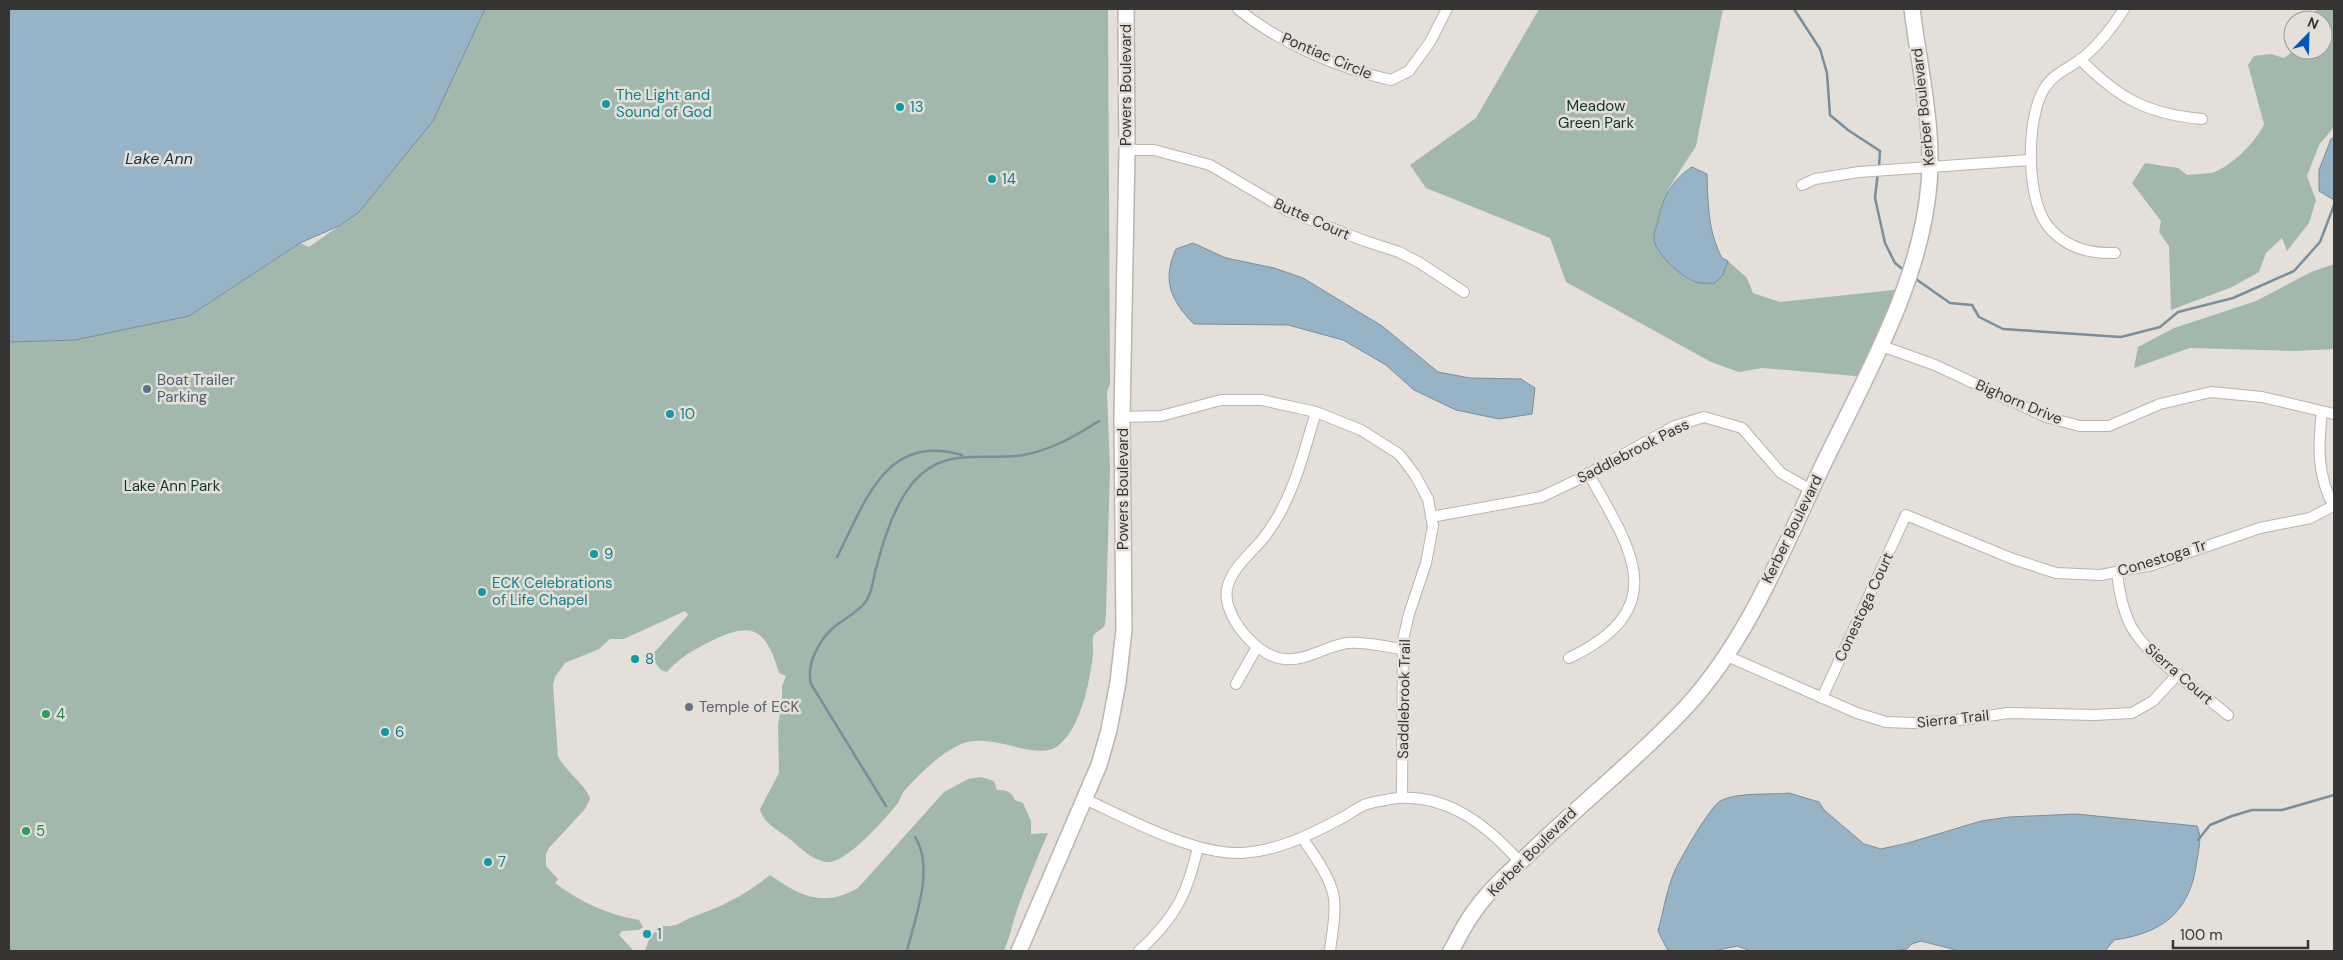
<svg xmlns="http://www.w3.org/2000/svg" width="2343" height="960" viewBox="0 0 2343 960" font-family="'DM Sans',sans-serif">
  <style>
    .green { fill: #a3b8ad }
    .water { fill: #97b4c7; stroke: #7a8e9b }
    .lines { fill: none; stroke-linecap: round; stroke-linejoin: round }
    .stream { stroke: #7a8e9b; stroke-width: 2.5 }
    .street-casing { stroke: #b9b4ae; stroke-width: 12 }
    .secondary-casing { stroke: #b9b4ae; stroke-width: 18 }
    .street { stroke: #fff; stroke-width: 10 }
    .secondary { stroke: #fff; stroke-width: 15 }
    .culture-dot { fill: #0f9aa8; stroke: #e4dfd9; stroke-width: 2 }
    .service-dot { fill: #5c6f8a; stroke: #e4dfd9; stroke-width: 2 }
    .worship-dot { fill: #6b7280; stroke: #e4dfd9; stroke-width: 2 }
    .leisure-dot { fill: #2e9e5b; stroke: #e4dfd9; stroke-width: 2 }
    .labels { text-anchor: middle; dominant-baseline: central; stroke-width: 5; stroke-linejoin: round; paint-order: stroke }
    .street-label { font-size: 15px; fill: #373533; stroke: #e4dfd9 }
    .culture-label { font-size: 15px; fill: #0d838f; stroke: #e4dfd9; text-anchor: start }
    .park-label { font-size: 15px; fill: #0b3726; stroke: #e4dfd9 }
    .service-label { font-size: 15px; fill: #4e5e75; stroke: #e4dfd9; text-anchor: start }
    .worship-label { font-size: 15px; fill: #5b616d; stroke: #e4dfd9; text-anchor: start }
    .leisure-label { font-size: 15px; fill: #27864d; stroke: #e4dfd9; text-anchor: start }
    .water-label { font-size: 16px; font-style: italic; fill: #0b3348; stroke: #e4dfd9 }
  </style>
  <rect width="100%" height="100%" fill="#e4dfd9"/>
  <g class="green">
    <path d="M485,9H1108L1110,384L1107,392L1110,468L1106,614L1105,625C1102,630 1096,631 1094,635C1091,641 1094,648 1093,654C1090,681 1081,727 1059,745C1036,764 989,728 957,746C938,756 919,774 905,790C901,794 901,799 898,803C886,818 849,860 830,862C816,863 801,849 791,840C780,831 763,824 760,809L779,773L778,724L782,705V686L786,676L779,673C765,625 750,621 707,643C692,651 679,658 667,672L661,670L652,659V655L688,615L685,611L624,639H610L599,649L565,663L555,677L553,685L558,756C564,770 588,787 590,799L585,809L549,848L546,854V866L558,879L555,883C580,902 608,915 639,920L643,927L639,930L622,931L619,935L634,951H9V342L75,340L189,316L300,243L309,247L359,212L432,121Z"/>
    <path d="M1539,9H1723L1696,146L1669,188L1661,209L1654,239L1723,275L1728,261L1747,278L1753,293L1780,302L1903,289L1867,377L1762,368L1739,372L1711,362L1566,282L1550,238L1426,188L1410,165L1476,118Z"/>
    <path d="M2316,9H2334V127L2319,145L2307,176L2316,200L2309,223L2287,251L2282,238L2266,253L2259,272L2232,287L2171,310L2169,246L2159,232L2161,221L2132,183L2145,163L2178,168L2187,175C2195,174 2203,174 2211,173C2229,169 2258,140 2264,124L2248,65L2254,56L2271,54L2284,58L2295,50H2323V20H2312Z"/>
    <path d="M2334,264V349L2294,351L2190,348L2134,368L2138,347L2174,328L2256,301L2311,272Z"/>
    <path d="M981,777L994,781L997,790C1006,790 1011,791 1015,800L1023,803L1031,821V834L1048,833C1037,859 1026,884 1017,910C1012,925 1010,937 1004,951H645L650,936L663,926C680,927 680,921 695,916C723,906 746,895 770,875C800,896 823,908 858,888L944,792L968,779Z"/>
  </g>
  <g class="water">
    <path d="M9,9H485L433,121L359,212L339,226L300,243L189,316L75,340L9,342Z"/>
    <path d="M2334,137V200L2319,191V170L2331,139Z"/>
    <path d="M1692,167L1707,174C1708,204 1708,232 1722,258L1728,261L1723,275L1715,283C1709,283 1702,284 1696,282C1683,278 1655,254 1654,239C1653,234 1657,226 1658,220C1663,197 1672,180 1692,167Z"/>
    <path d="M1193,243L1226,258L1274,268L1303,278L1382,326L1438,372L1470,378L1521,379L1535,388L1532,414L1499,419L1456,410L1414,390L1386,365L1343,340L1288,325L1194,324C1170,300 1162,280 1176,249Z"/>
    <path d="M1789,793L1819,802L1824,810L1864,844L1881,849L1908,843L1981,821L2009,817L2076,814L2197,826C2202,836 2199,849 2197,860C2191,911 2164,933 2114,940L2105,951H1960L1921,941L1912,944L1907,949L1892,951H1751L1737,946L1713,951H1671L1667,949L1658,931C1663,913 1666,893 1673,875C1678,862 1709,808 1720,801C1736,792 1770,795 1789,793Z"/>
  </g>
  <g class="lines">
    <g class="stream">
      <path d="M1794,9L1820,49L1827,73L1830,115L1848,130L1880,151L1879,167"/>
      <path d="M1878,172L1875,198L1885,243L1895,263L1905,271"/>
      <path d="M1913,277L1950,303L1972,305L1979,317L2003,329L2121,337L2160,327L2178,312L2233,298L2294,271L2320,242L2334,205"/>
      <path d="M837,557C865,503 885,432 962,455"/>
      <path d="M886,806L811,684C806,664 819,640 834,627C844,619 856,613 864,604C873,593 873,577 877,565C884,538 894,507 911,485C944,444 982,462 1023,455C1052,450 1075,436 1099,421"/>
      <path d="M2198,840L2210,825L2232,816L2252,810H2282L2334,795"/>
      <path d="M907,951C915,917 935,869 915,837"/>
    </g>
    <defs>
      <g id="street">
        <path d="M1238,9C1278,42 1340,69 1391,80L1409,71L1430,42L1447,9"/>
        <path d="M2080,59C2118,98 2147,114 2202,119"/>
        <path d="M1127,150H1154L1210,165L1288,211L1365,241L1399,252L1420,263L1464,292"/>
        <path d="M1802,185L1815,179L1859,172L2030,160"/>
        <path d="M2115,253C2088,254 2064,247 2047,225C2026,197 2026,119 2044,89C2054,72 2071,68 2085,56C2100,43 2114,25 2124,9"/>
        <path d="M1882,346L1935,365L2046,417L2080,426H2109L2160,404L2211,392L2262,397L2334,414"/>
        <path d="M1316,412C1306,445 1298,478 1282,509C1277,519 1269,531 1262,540C1249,555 1231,569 1227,589C1222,616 1258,658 1285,659C1307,661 1326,646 1347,643C1365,641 1385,647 1403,649"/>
        <path d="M2322,412C2318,446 2317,476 2334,507"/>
        <path d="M1122,417L1161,416L1221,400H1262L1316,412L1361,430L1399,454L1415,475L1428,499L1433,526L1426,563L1409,614L1403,640L1402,797"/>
        <path d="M1431,517L1541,497L1577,480L1675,426L1704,417L1742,428L1781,473L1811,490"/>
        <path d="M2117,573C2119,590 2122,607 2129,622C2143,654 2200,692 2228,715"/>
        <path d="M1727,656L1857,713L1886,722L1913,723L1970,719L2007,713L2094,715L2132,713L2153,701L2178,674"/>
        <path d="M1569,658C1673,608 1632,550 1588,473"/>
        <path d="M1236,684L1257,647"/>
        <path d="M1822,698L1906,515L2013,559L2056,573L2101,575L2152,565L2260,528L2310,518L2333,506"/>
        <path d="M1085,799C1128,819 1194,855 1242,853C1276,851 1308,836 1338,820C1347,816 1355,809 1364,805C1372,802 1382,801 1390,799C1444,791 1486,824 1520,862"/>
        <path d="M1303,839C1314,855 1328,874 1333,893C1337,911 1332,933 1330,951"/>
        <path d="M1139,951C1175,918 1187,895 1198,847"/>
      </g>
      <g id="secondary">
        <path d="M1019,951L1099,765L1109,730L1118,682L1124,630L1122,417L1127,150L1126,9"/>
        <path d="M1451,951C1458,939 1464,925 1473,913C1488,891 1510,871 1530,853C1581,803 1639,758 1687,706C1748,640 1784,547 1822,467C1864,379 1921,283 1929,184C1934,128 1919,65 1912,9"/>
      </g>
    </defs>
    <use href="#street" class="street-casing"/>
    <use href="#secondary" class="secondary-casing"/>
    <use href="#street" class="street"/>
    <use href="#secondary" class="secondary"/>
  </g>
  <g class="culture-dot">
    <circle cx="606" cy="104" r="5"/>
    <circle cx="900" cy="107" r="5"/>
    <circle cx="992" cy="179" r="5"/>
    <circle cx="670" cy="414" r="5"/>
    <circle cx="594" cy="554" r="5"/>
    <circle cx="482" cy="592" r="5"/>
    <circle cx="635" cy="659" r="5"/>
    <circle cx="385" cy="732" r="5"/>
    <circle cx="488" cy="862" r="5"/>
    <circle cx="647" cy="934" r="5"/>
  </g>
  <circle class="service-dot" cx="147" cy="389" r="5"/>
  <circle class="worship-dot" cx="689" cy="707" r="5"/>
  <g class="leisure-dot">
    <circle cx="46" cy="714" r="5"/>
    <circle cx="26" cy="831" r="5"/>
  </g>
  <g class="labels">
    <g class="street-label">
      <text transform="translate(1327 56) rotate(23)">Pontiac Circle</text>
      <text transform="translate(1126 85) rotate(-90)">Powers Boulevard</text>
      <text transform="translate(1923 107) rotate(-96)">Kerber Boulevard</text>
      <text transform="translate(1312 219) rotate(24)">Butte Court</text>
      <text transform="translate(2019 402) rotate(23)">Bighorn Drive</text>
      <text transform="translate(1633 451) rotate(-27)">Saddlebrook Pass</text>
      <text transform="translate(1123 489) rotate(-90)">Powers Boulevard</text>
      <text transform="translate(1792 529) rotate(-64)">Kerber Boulevard</text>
      <text transform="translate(2162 558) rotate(-17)">Conestoga Tr</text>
      <text transform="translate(1864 607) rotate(-65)">Conestoga Court</text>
      <text transform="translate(2179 674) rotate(41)">Sierra Court</text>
      <text transform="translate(1404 699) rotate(-89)">Saddlebrook Trail</text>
      <text transform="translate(1953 719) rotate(-6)">Sierra Trail</text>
      <text transform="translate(1532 852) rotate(-45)">Kerber Boulevard</text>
    </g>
    <g class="culture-label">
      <text x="616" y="95">The Light and<tspan x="616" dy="17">Sound of God</tspan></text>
      <text x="910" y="107">13</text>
      <text x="1002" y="179">14</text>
      <text x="680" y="414">10</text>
      <text x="604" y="554">9</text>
      <text x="492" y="583">ECK Celebrations<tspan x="492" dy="17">of Life Chapel</tspan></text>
      <text x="645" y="659">8</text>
      <text x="395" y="732">6</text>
      <text x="498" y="862">7</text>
      <text x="657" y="934">1</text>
    </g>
    <g class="park-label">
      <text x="1596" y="106">Meadow<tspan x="1596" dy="17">Green Park</tspan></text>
      <text x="172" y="486">Lake Ann Park</text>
    </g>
    <g class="service-label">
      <text x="157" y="380">Boat Trailer<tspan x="157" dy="17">Parking</tspan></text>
    </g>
    <g class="worship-label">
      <text x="699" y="707">Temple of ECK</text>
    </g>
    <g class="leisure-label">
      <text x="56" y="714">4</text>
      <text x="36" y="831">5</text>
    </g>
    <g class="water-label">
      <text x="159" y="158">Lake Ann</text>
    </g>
  </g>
  <rect width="2343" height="960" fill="none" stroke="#373533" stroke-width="20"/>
  <g transform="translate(2308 35) rotate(23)"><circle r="24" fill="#e4dfd9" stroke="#9f9b97"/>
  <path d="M0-4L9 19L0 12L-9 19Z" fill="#0056bf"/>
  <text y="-8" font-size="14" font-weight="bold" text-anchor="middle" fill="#373533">N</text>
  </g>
  <path d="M2173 940v8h135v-8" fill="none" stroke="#373533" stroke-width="2.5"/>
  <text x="2180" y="940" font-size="15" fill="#373533" stroke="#e4dfd9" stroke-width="4" paint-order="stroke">100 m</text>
</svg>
